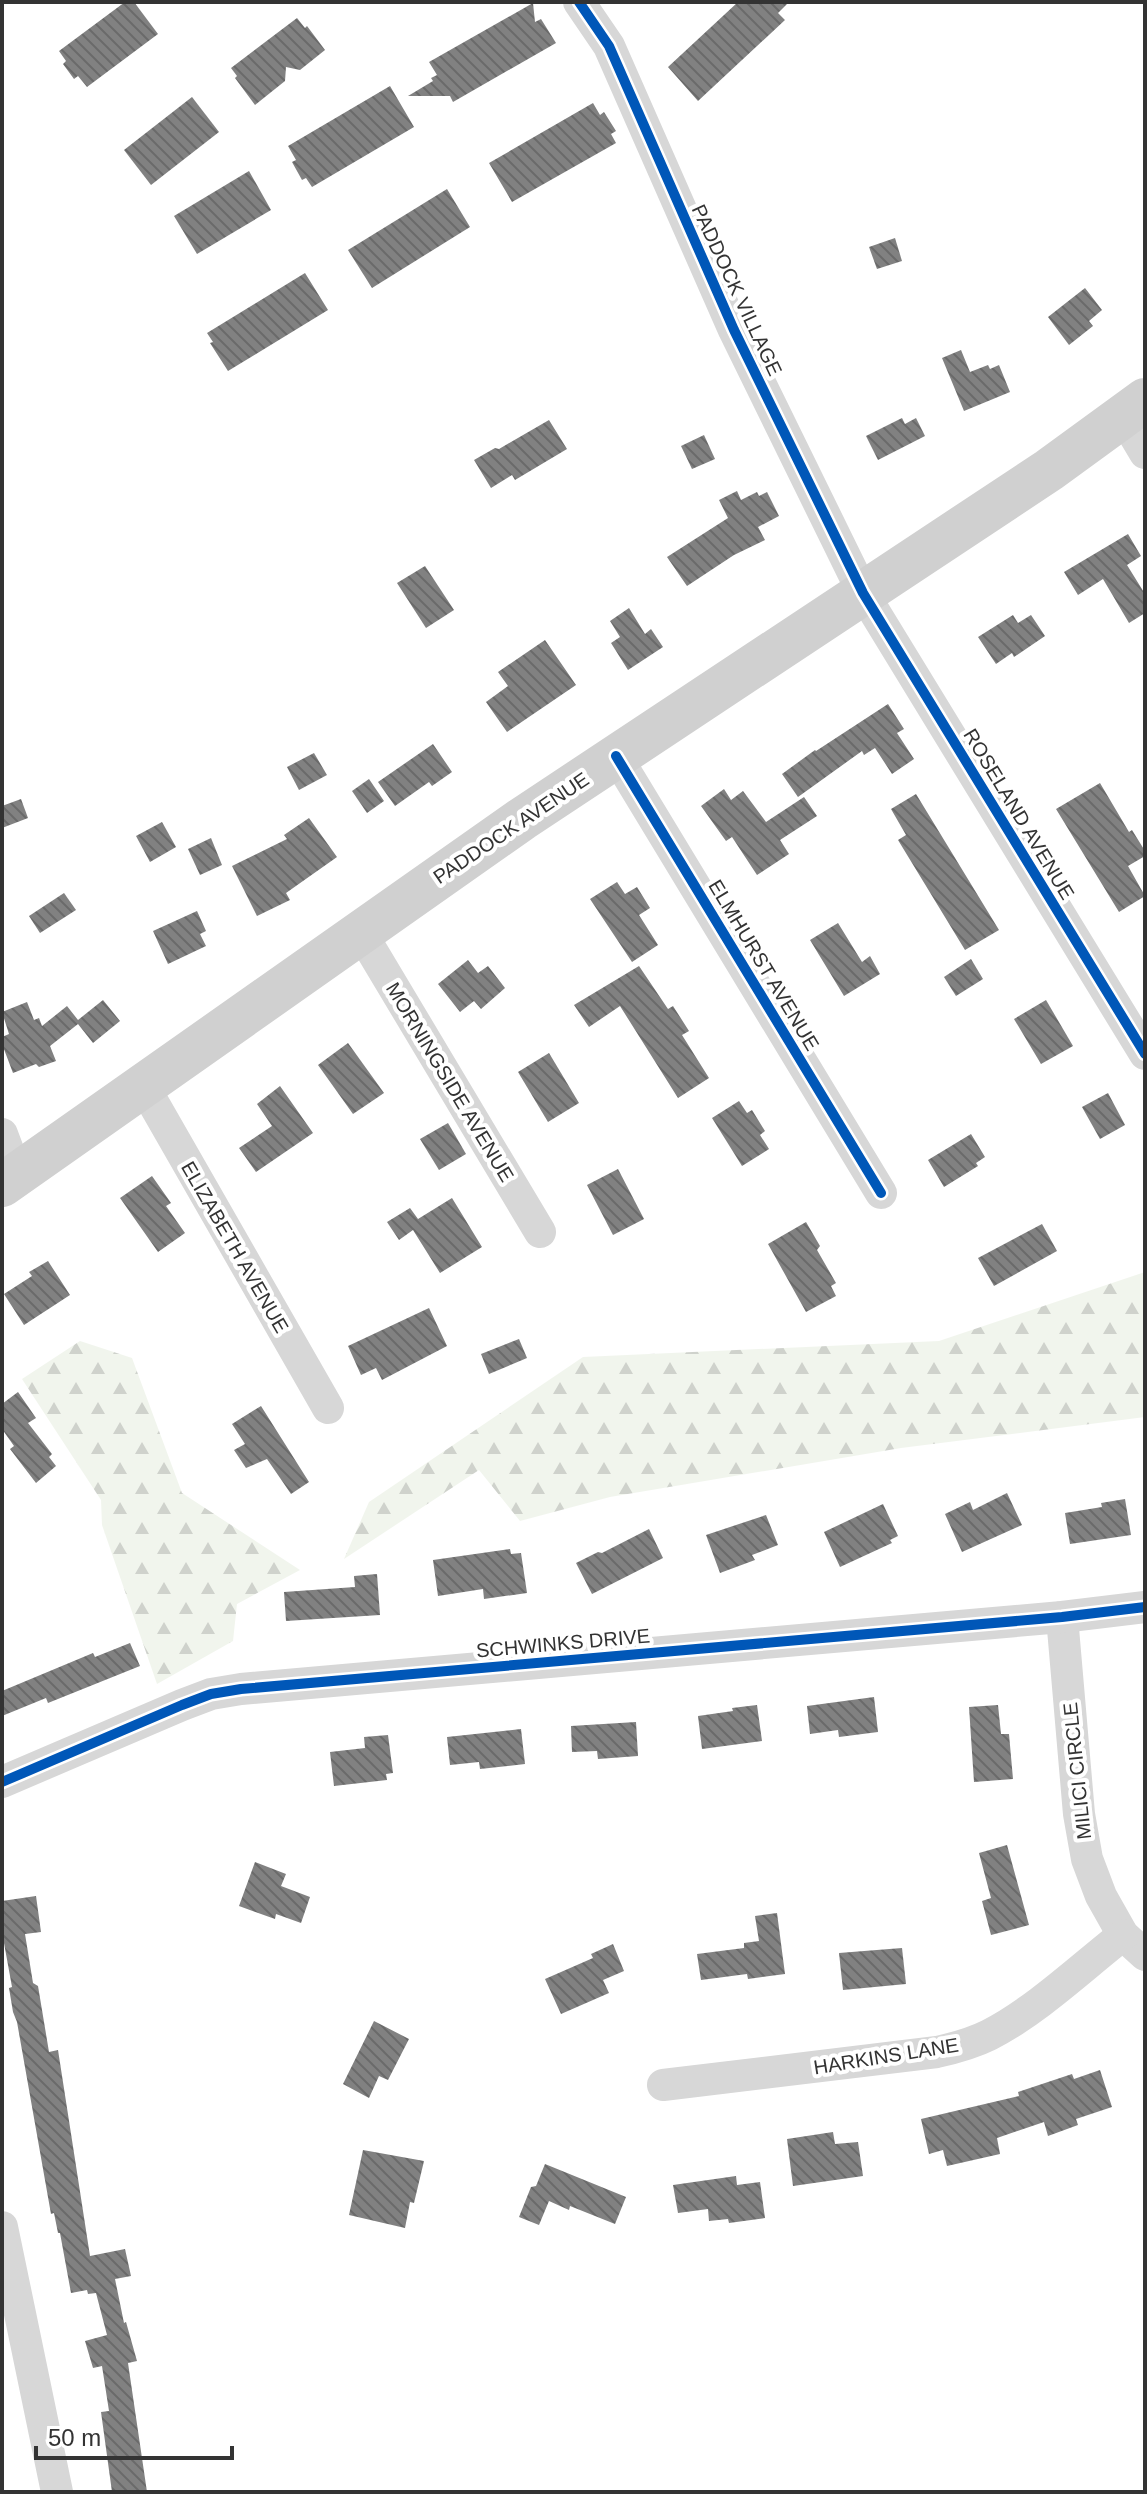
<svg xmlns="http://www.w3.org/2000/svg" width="1147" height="2494" viewBox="0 0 1147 2494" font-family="Arial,sans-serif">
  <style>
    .forest { fill: url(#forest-firs) }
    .building { fill: url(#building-back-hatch) }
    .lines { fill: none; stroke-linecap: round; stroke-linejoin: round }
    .street { stroke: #d7d7d7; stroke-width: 32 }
    .secondary { stroke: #d0d0d0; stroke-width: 44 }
    .cycleway-casing { stroke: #fff; stroke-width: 15 }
    .cycleway { stroke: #0057b8; stroke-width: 10 }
    .labels { text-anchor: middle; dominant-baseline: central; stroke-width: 8; stroke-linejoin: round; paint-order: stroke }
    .street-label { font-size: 20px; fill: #333; stroke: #fff }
  </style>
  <defs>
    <pattern id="forest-firs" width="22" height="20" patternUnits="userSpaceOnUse" patternTransform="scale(2)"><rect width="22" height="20" fill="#f1f5ed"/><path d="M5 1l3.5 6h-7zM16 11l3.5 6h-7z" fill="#cfd2cc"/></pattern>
    <pattern id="building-back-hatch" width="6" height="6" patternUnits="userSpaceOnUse" patternTransform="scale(2)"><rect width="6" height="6" fill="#818181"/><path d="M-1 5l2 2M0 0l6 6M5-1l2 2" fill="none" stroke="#6a6a6a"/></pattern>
  </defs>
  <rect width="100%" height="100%" fill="#fff"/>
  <g class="forest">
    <path d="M1145,1272V1417L901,1448L610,1497L520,1521L479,1470L344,1559L369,1502L583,1357L939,1341Z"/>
    <path d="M80,1341L132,1358L182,1493L300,1570L237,1604L233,1641L157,1684L102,1525L101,1500L22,1379Z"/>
  </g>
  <g class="building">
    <path d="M125,2H134L158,34L87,87L78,76L74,79L63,64L66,61L59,51Z"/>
    <path d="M738,2H789L778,13L785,20L698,101L668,67Z"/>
    <path d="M533,3L535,22L541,19L556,43L453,102L450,96H408L433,81L431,78L437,75L429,62Z"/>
    <path d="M297,18L305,28L307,26L325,50L300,70L286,67L285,81L255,105L235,78L237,76L231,68Z"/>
    <path d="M390,86L414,127L312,187L306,178L302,180L292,162L296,160L288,146Z"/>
    <path d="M192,97L219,132L151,185L124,150Z"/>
    <path d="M593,103L600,115L604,112L616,131L611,134L616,143L512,202L489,163Z"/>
    <path d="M249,171L271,210L197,254L174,216Z"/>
    <path d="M447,189L470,227L372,288L348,250Z"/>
    <path d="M895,238L902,261L877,269L869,247Z"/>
    <path d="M305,273L328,310L228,371L210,343L213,342L207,333Z"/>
    <path d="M1085,288L1102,310L1089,321L1093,326L1069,345L1048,317Z"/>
    <path d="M961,350L970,372L988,365L990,369L999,365L1010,392L964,411L942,358Z"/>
    <path d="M902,418L905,424L916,418L925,436L878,460L866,436Z"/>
    <path d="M549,420L567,449L515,480L512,475L491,488L474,460L495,448L499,449Z"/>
    <path d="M704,435L715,459L692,469L681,446Z"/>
    <path d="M737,491L741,500L757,492L759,496L767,492L779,516L758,527L765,540L734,555L687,586L667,557L728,518L719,500Z"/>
    <path d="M1128,534L1141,556L1127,565L1145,594V613L1129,623L1103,579L1078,595L1064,572Z"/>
    <path d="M425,566L454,610L426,628L397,583Z"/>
    <path d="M629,608L645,634L651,629L663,647L628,670L611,643L620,637L610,621Z"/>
    <path d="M1013,615L1018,623L1031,615L1045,636L1014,657L1012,653L996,664L978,637Z"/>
    <path d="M545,640L576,685L507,732L486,702L508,686L498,672Z"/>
    <path d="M888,704L904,729L897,733L914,759L892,774L875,748L864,755L862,751L798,797L782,774L815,750L816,751Z"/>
    <path d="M433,744L452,772L432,786L429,782L395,806L378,782Z"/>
    <path d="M314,753L327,775L299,790L287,767Z"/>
    <path d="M369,779L384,801L367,813L352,791Z"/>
    <path d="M1100,783L1129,832L1132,830L1145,851V856L1128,866L1145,896L1119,912L1056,809Z"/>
    <path d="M724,789L731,800L743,791L766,822L804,797L817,816L780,840L789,854L757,875L732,837L726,841L701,806Z"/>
    <path d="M916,794L999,930L965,950L898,840L906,835L891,809Z"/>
    <path d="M21,799L28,818L2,828V806Z"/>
    <path d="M309,818L337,857L286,893L290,900L257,916L232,866L287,839L284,835Z"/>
    <path d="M162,822L176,847L150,862L136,836Z"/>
    <path d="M211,838L222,865L200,875L188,849Z"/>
    <path d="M617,882L625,894L637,887L650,908L639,915L658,945L632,962L590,899Z"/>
    <path d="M64,893L76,910L40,933L29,916Z"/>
    <path d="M197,911L206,931L200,934L206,946L168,964L153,931Z"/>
    <path d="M838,923L862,962L870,956L880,974L844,996L810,940Z"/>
    <path d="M971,959L983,979L956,996L944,977Z"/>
    <path d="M468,960L478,973L488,966L505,988L481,1009L474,1001L460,1012L438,984Z"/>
    <path d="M639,966L668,1009L673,1006L689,1031L682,1035L709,1078L678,1098L620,1006L589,1027L574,1005Z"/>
    <path d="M103,1000L120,1021L93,1043L78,1024L50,1046L56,1061L39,1067L36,1064L13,1073L2,1044V1037L9,1034L2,1012L27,1002L34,1020L39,1018L42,1026L67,1006L78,1020Z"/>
    <path d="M1046,1000L1073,1046L1041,1064L1014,1019Z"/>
    <path d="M348,1043L384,1093L353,1114L318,1065Z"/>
    <path d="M549,1053L579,1103L548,1122L518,1072Z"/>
    <path d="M280,1086L313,1133L256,1172L239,1148L272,1126L257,1104Z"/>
    <path d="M1108,1093L1125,1125L1100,1139L1082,1107Z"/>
    <path d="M739,1101L747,1113L752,1110L765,1131L760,1135L769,1149L742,1166L712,1118Z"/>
    <path d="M448,1123L466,1154L439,1170L420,1139Z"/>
    <path d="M971,1134L985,1157L976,1163L978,1166L944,1187L928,1160Z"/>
    <path d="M618,1169L644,1219L613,1235L587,1185Z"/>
    <path d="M152,1176L171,1203L166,1206L185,1233L158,1252L120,1198Z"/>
    <path d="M452,1198L482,1247L440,1273L413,1230L399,1240L387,1222L410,1208L418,1219Z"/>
    <path d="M806,1222L820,1246L817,1250L836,1283L831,1286L836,1296L806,1312L768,1244Z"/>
    <path d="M1042,1224L1057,1251L994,1286L978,1258Z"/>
    <path d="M48,1261L70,1295L24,1325L4,1294L32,1276L29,1272Z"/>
    <path d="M429,1308L447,1346L382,1380L376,1368L361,1375L348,1346Z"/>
    <path d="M519,1339L527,1358L489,1374L481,1354Z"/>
    <path d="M18,1392L36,1418L28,1423L52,1454L49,1457L56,1466L36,1483L10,1449L14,1446L2,1429V1404Z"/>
    <path d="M261,1406L309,1482L291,1494L267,1459L246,1468L234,1450L245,1444L232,1424Z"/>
    <path d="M1007,1493L1022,1525L962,1552L945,1514L970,1502L973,1510Z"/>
    <path d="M1125,1499L1131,1535L1070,1544L1065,1513L1102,1507L1101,1503Z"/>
    <path d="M883,1504L898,1536L890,1540L892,1543L840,1567L824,1532Z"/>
    <path d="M766,1515L778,1545L752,1555L755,1560L720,1573L706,1535Z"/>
    <path d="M649,1529L663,1558L592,1594L576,1563L598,1552L602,1553Z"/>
    <path d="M510,1549L511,1554L521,1553L527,1593L484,1599L483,1589L438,1596L433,1560Z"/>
    <path d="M377,1574L380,1615L286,1621L284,1592L355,1587L354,1576Z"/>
    <path d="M130,1643L140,1666L48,1703L46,1698L2,1716V1691L93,1653L95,1657Z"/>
    <path d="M874,1697L878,1732L839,1737L838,1730L810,1734L807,1706Z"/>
    <path d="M757,1705L762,1741L702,1749L698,1716L733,1711L732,1708Z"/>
    <path d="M998,1705L1001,1734H1009L1013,1779L974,1782L969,1707Z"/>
    <path d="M636,1722L638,1756L598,1759L597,1751L572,1752L571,1726Z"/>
    <path d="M521,1729L525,1764L480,1769L479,1762L450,1765L447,1737Z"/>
    <path d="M388,1735L393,1773L386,1774L387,1780L334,1786L330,1752L365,1748L364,1737Z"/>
    <path d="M1007,1845L1029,1925L991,1935L982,1901L991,1898L979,1853Z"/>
    <path d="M255,1862L286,1874L281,1886L310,1897L301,1923L276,1914L275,1919L239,1906Z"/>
    <path d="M36,1896L41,1932L25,1934L33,1983L38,1986L49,2052L58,2050L90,2256L125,2249L131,2276L115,2279L124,2323L126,2322L137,2361L128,2363L147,2492H112L101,2412L109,2411L102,2366L93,2368L85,2341L107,2335L96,2293L88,2294L87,2290L71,2293L60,2233H58L54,2213L51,2214L17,2022L13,2012L9,1988L12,1987L2,1932V1901Z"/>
    <path d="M777,1913L785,1974L748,1979L747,1974L701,1980L697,1954L744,1948V1943L759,1941L755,1916Z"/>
    <path d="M613,1944L624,1971L603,1980L609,1993L561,2014L545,1979L593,1958L591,1954Z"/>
    <path d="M902,1948L906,1984L843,1990L839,1953Z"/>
    <path d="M374,2021L409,2039L388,2080L379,2076L369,2098L343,2084Z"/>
    <path d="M1100,2070L1112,2107L1076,2119L1078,2125L1048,2136L1044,2122L997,2138L1000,2154L947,2166L943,2150L929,2154L921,2119L1019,2096L1018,2092L1072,2074L1074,2079Z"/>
    <path d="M833,2132L835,2144L858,2142L863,2176L793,2186L787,2139Z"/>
    <path d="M363,2150L424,2161L414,2203L410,2202L405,2228L349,2215Z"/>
    <path d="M545,2164L626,2197L615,2224L570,2206L569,2210L549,2201L539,2225L519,2217L531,2187L536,2186Z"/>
    <path d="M736,2176L737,2185L760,2182L765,2218L729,2223L728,2219L709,2221L708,2209L678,2213L673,2185Z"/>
  </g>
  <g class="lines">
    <g class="street">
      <path d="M579,2L609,46L734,330L863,593L1145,1054"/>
      <path d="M1123,416L1145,453"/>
      <path d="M616,756L881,1193"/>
      <path d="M360,931L540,1232"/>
      <path d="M143,1085L328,1408"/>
      <path d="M2,1134L17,1174"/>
      <path d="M1062,1617L1079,1814L1087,1859L1101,1896L1123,1935L1145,1955"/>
      <path d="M2,1782L182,1705L211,1694L241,1689L1062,1617L1145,1607"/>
      <path d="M663,2085L937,2052C955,2048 973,2043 989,2035C1036,2011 1082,1967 1123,1935"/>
      <path d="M2,2227L57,2492"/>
    </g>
    <path class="secondary" d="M2,1185L522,819L1049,470L1145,400"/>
    <defs>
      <g id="cycleway">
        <path d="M579,2L609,46L734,330L863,593L1145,1054"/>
        <path d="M616,756L881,1193"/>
        <path d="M2,1782L182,1705L211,1694L241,1689L1062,1617L1145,1607"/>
      </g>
    </defs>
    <use href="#cycleway" class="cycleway-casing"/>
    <use href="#cycleway" class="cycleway"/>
  </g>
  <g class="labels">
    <g class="street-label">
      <text transform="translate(737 290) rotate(65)">PADDOCK VILLAGE</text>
      <text transform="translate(1019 814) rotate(59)">ROSELAND AVENUE</text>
      <text transform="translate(511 828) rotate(-34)">PADDOCK AVENUE</text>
      <text transform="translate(764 965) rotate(59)">ELMHURST AVENUE</text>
      <text transform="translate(450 1082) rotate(59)">MORNINGSIDE AVENUE</text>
      <text transform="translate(235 1247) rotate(60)">ELIZABETH AVENUE</text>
      <text transform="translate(563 1643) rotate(-5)">SCHWINKS DRIVE</text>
      <text transform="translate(1077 1771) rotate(-96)">MILICI CIRCLE</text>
      <text transform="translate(886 2056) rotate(-9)">HARKINS LANE</text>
    </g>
  </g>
  <rect width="1147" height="2494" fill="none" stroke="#333333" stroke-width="8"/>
  <path d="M36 2446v12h196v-12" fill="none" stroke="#333333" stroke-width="4"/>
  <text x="48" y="2446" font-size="24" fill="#333333" stroke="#ffffff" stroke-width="6" paint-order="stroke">50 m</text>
</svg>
